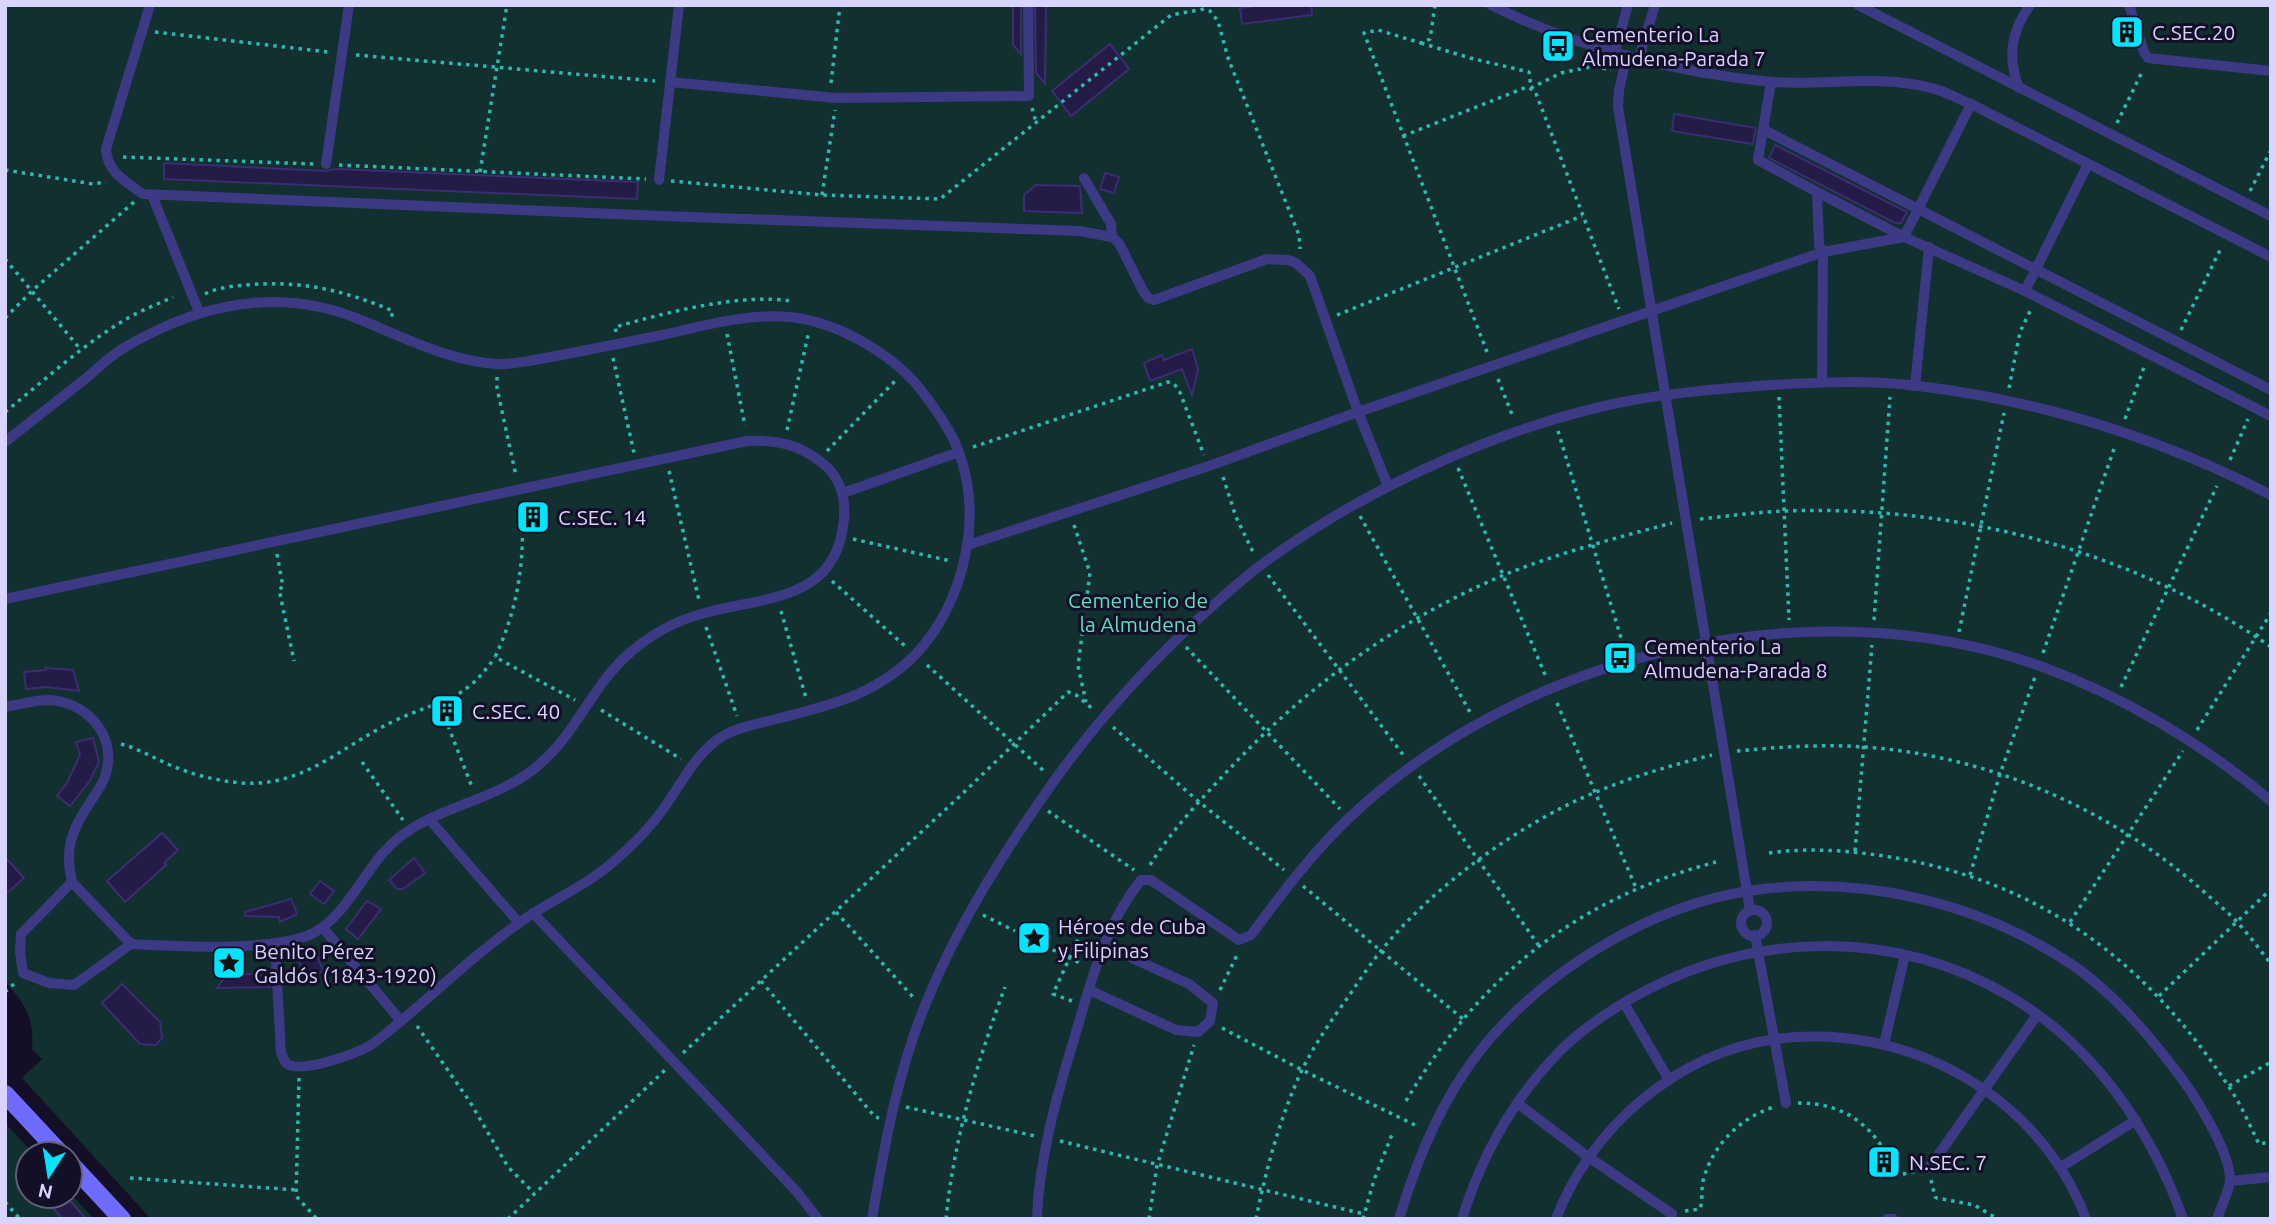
<svg xmlns="http://www.w3.org/2000/svg" width="2276" height="1224" viewBox="0 0 2276 1224" font-family="Ubuntu,sans-serif">
  <style>
    .green { fill: #12302f }
    .building { fill: #241b47; stroke: #3b2d73; stroke-width: 2 }
    .lines { fill: none; stroke-linecap: round; stroke-linejoin: round }
    .path { stroke: #2fb8b0; stroke-width: 3.5; stroke-dasharray: 3.5 5; stroke-linecap: butt }
    .lane { stroke: #3d3a85; stroke-width: 10 }
    .secondary { stroke: #6f6bff; stroke-width: 18 }
    .labels { text-anchor: middle; dominant-baseline: central; stroke-width: 6; stroke-linejoin: round; paint-order: stroke }
    .poi-label { font-size: 21px; fill: #d9d4ff; stroke: #130f26; text-anchor: start }
    .park-label { font-size: 21px; fill: #5fe0c0; stroke: #130f26 }
  </style>
  <rect width="100%" height="100%" fill="#130f26"/>
  <g class="green">
    <path d="M5,5H2271V1219H151L22,1078L42,1059L32,1049C34,1018 26,1004 5,982Z"/>
    <path d="M5,1123L34,1154H28V1196H70V1193L94,1219H5Z"/>
  </g>
  <g class="building">
    <path d="M1013,5H1021V54L1013,45Z"/>
    <path d="M1035,5H1046L1045,84L1036,73Z"/>
    <path d="M1262,5H1311L1312,15L1242,24L1240,8Z"/>
    <path d="M1110,44L1129,69L1071,116L1052,91Z"/>
    <path d="M1674,114L1756,128L1753,144L1672,131Z"/>
    <path d="M1775,145L1907,212L1901,223H1895L1769,158Z"/>
    <path d="M164,163L326,171L336,169L638,182L637,199L164,179Z"/>
    <path d="M1105,173L1119,177L1114,193L1100,189Z"/>
    <path d="M1036,185L1080,186L1082,213L1024,211V195Z"/>
    <path d="M1192,349L1198,369L1192,395L1182,369L1150,381L1144,363L1162,355L1164,360Z"/>
    <path d="M46,668L73,670L79,691L46,687L26,689L24,672L46,670Z"/>
    <path d="M93,738L99,762L89,782L70,806L57,796L67,783L80,755L76,742Z"/>
    <path d="M162,833L178,850L164,863L166,865L125,902L107,881Z"/>
    <path d="M5,857L24,878L5,895Z"/>
    <path d="M414,858L425,873L403,889H397L389,880Z"/>
    <path d="M320,881L334,891L324,904L310,894Z"/>
    <path d="M291,899L297,914L280,922L279,917L245,916V912Z"/>
    <path d="M367,901L381,909L358,939L346,929Z"/>
    <path d="M316,953L323,971L306,978L299,960Z"/>
    <path d="M228,973L269,975L270,987L217,988Z"/>
    <path d="M122,984L160,1022L162,1038L156,1045L140,1044L102,1003Z"/>
    <path d="M42,1196H66L86,1219H63Z"/>
  </g>
  <g class="lines">
    <g class="path">
      <path d="M1435,5L1430,39L1421,43L1378,30L1364,33L1487,352"/>
      <path d="M155,32L328,52"/>
      <path d="M1421,43L1470,58L1529,72L1531,88L1561,73L1594,66L1611,70"/>
      <path d="M356,55L655,81"/>
      <path d="M831,83L840,5"/>
      <path d="M1032,108L1036,122"/>
      <path d="M2117,123L2143,70"/>
      <path d="M1403,136L1527,87L1535,91L1619,309"/>
      <path d="M123,157L314,164"/>
      <path d="M339,165L646,179"/>
      <path d="M5,170L93,184L106,182"/>
      <path d="M480,172L507,5"/>
      <path d="M671,181L822,195L940,199L1171,15L1204,9L1210,11L1218,21L1228,58L1299,235L1300,249"/>
      <path d="M2250,191L2271,150"/>
      <path d="M822,195L835,110"/>
      <path d="M5,259L81,350"/>
      <path d="M205,294C216,288 233,286 246,285C301,280 343,290 393,311L391,319"/>
      <path d="M1337,315L1582,216"/>
      <path d="M5,318L33,290L134,202"/>
      <path d="M2181,330L2222,246"/>
      <path d="M616,332L615,327C665,313 739,293 791,301"/>
      <path d="M727,334L745,426"/>
      <path d="M613,358L634,453"/>
      <path d="M497,377V388L516,476"/>
      <path d="M1498,379L1513,417"/>
      <path d="M2009,388L2020,332L2031,309"/>
      <path d="M1779,397L1789,620"/>
      <path d="M5,412C45,380 83,344 128,318C142,310 158,304 173,297"/>
      <path d="M2125,419L2144,367"/>
      <path d="M787,430L808,335"/>
      <path d="M1558,431L1625,651"/>
      <path d="M973,447L1168,382L1174,384L1179,390L1204,455"/>
      <path d="M827,451L895,381"/>
      <path d="M2230,460L2248,419"/>
      <path d="M1458,468L1546,677"/>
      <path d="M669,471L699,600"/>
      <path d="M1223,477L1236,517L1254,554"/>
      <path d="M521,504C526,557 518,609 495,657L575,700"/>
      <path d="M1360,516L1471,714"/>
      <path d="M1700,519C1729,516 1757,512 1785,511C1955,505 2131,549 2271,647"/>
      <path d="M1074,525L1090,573L1078,666L1086,702"/>
      <path d="M853,539L951,561"/>
      <path d="M277,554L283,587L279,589L294,661"/>
      <path d="M1268,575L1404,756"/>
      <path d="M832,581L905,646"/>
      <path d="M781,611L806,698"/>
      <path d="M1874,620L1890,397"/>
      <path d="M706,627L737,716"/>
      <path d="M1959,632L2004,413"/>
      <path d="M1186,647L1340,809"/>
      <path d="M2043,653L2115,446"/>
      <path d="M927,665L1045,772"/>
      <path d="M2121,687L2217,486"/>
      <path d="M1557,703L1636,888"/>
      <path d="M601,710L681,759"/>
      <path d="M445,718L472,787"/>
      <path d="M1113,727L1198,801L1284,870"/>
      <path d="M2197,730L2271,613"/>
      <path d="M121,744C140,749 157,760 175,767C197,776 219,781 242,783C305,787 343,745 394,721C440,699 463,704 495,657"/>
      <path d="M1737,751C1779,747 1822,744 1865,747C1989,756 2109,808 2202,890C2214,901 2227,911 2237,922C2249,935 2260,950 2271,964"/>
      <path d="M362,762L403,820"/>
      <path d="M1419,776L1539,946"/>
      <path d="M1048,811L1134,870"/>
      <path d="M1855,851L1872,645"/>
      <path d="M1769,853C1811,847 1855,851 1896,858C2042,883 2146,962 2227,1084C2240,1102 2249,1124 2259,1144L2271,1142"/>
      <path d="M1150,865C1173,828 1205,795 1235,763C1311,683 1402,618 1504,575C1558,553 1616,538 1672,523"/>
      <path d="M1970,875L2000,774L2035,677"/>
      <path d="M1303,886L1463,1019"/>
      <path d="M836,912L913,997"/>
      <path d="M983,915L1015,931"/>
      <path d="M2070,922L2183,751"/>
      <path d="M1045,946L1082,964"/>
      <path d="M761,981L875,1117L879,1118"/>
      <path d="M1220,990L1238,953"/>
      <path d="M5,992L15,983"/>
      <path d="M2159,996L2271,889"/>
      <path d="M1072,1001L1053,994L1085,924L1095,929"/>
      <path d="M417,1026L470,1102L508,1167L534,1193"/>
      <path d="M1222,1028L1302,1070L1419,1127"/>
      <path d="M683,1053L959,797L1068,692L1076,695L1094,710"/>
      <path d="M299,1078L296,1196L317,1219"/>
      <path d="M2229,1086L2271,1062"/>
      <path d="M1406,1101C1480,976 1576,899 1716,862"/>
      <path d="M1798,1103C1849,1103 1876,1129 1897,1173L1900,1175L1916,1171"/>
      <path d="M906,1107L1035,1136"/>
      <path d="M1060,1141L1364,1214"/>
      <path d="M130,1178L297,1190"/>
      <path d="M1931,1180L1935,1197L1937,1198L1974,1205L1998,1219"/>
      <path d="M5,1202L20,1219"/>
      <path d="M1685,1211L1700,1209C1703,1200 1701,1190 1703,1181C1712,1146 1739,1118 1774,1107"/>
      <path d="M508,1219L665,1070"/>
      <path d="M946,1219C954,1138 977,1063 1005,987"/>
      <path d="M1149,1219L1157,1166L1194,1045"/>
      <path d="M1256,1219C1266,1169 1280,1118 1301,1072C1313,1047 1330,1022 1346,1000C1357,984 1368,967 1380,952C1431,888 1520,823 1596,792C1634,776 1673,765 1712,755"/>
      <path d="M1363,1219L1374,1180L1393,1132"/>
    </g>
    <g class="lane">
      <path d="M150,5L106,149C107,172 126,182 143,194L663,216L1079,231L1112,237L1119,243L1143,291L1148,298L1154,300L1267,259L1288,260L1296,263L1310,276L1358,412L1388,486"/>
      <path d="M1491,5C1577,48 1677,73 1772,82C1824,86 1880,74 1931,88C1945,91 1958,99 1971,104L2271,257"/>
      <path d="M1858,5L2271,216"/>
      <path d="M2129,5L2144,52L2148,58L2271,71"/>
      <path d="M1615,51L1628,5"/>
      <path d="M1627,55L1619,90L1618,107L1750,910"/>
      <path d="M1639,58L1655,5"/>
      <path d="M670,82L836,98L1029,96L1028,5"/>
      <path d="M1771,82L1758,160L1817,192L1819,245L1823,252L1822,382"/>
      <path d="M2019,88C2007,57 2011,32 2030,5"/>
      <path d="M1764,130L2271,390"/>
      <path d="M326,164L349,5"/>
      <path d="M1084,178L1111,224L1112,237"/>
      <path d="M659,180L679,5"/>
      <path d="M1817,192L1904,237L2025,291L2271,416"/>
      <path d="M152,195L199,312"/>
      <path d="M1904,237L1971,104"/>
      <path d="M2025,291L2088,164"/>
      <path d="M1915,386L1929,247"/>
      <path d="M5,442C32,421 58,400 85,379C97,369 109,357 122,349C195,305 274,286 356,318C401,336 448,361 497,364C507,365 519,362 529,361C573,353 618,344 662,335C703,326 748,313 790,317C839,322 899,357 927,398C939,414 951,431 958,450C984,517 964,602 916,654C898,673 872,689 848,698C825,707 800,713 776,719C755,725 730,728 713,743C692,761 680,785 664,808C650,828 632,846 613,862C586,886 551,900 522,921C479,951 441,987 401,1021L323,928"/>
      <path d="M843,493L959,452"/>
      <path d="M968,545L1209,466L1358,412L1823,252L1904,237"/>
      <path d="M5,599L747,441C777,440 798,444 821,462C839,475 846,496 844,518C838,603 763,596 701,614C676,621 652,634 632,651C595,681 578,730 542,762C511,791 467,801 429,819C412,827 395,839 383,853C361,878 340,923 309,935C266,952 179,946 131,944L72,882L21,934L20,952L23,973L49,983L74,985L131,944"/>
      <path d="M5,707C19,705 34,700 48,700C86,701 117,735 106,773C104,783 96,793 91,801C72,829 64,848 72,882"/>
      <path d="M429,819L519,923"/>
      <circle cx="1754" cy="923" r="13"/>
      <path d="M533,913L797,1192L818,1219"/>
      <path d="M1755,935L1786,1103"/>
      <path d="M275,944L281,1053C282,1055 284,1061 286,1063C300,1075 357,1053 371,1045C381,1038 391,1029 401,1021"/>
      <path d="M1089,990L1176,1030L1198,1032L1210,1021L1213,1003L1189,984L1103,945"/>
      <path d="M1624,1003L1669,1080"/>
      <path d="M1884,1044L1905,955"/>
      <path d="M1517,1103L1587,1156L1672,1214"/>
      <path d="M2061,1167L2136,1120"/>
      <path d="M1929,1168L2037,1015"/>
      <path d="M2230,1181L2271,1177"/>
      <path d="M872,1219C884,1147 898,1070 926,1003C955,931 996,865 1040,801C1091,726 1150,661 1218,601C1232,589 1246,576 1261,565C1359,492 1494,430 1613,404C1665,393 1717,389 1770,385C1819,382 1869,380 1918,386C2043,401 2160,438 2271,495"/>
      <path d="M1037,1219C1039,1157 1057,1095 1075,1036C1091,981 1105,925 1141,880H1151L1239,940L1251,935C1281,895 1311,854 1348,819C1521,653 1812,584 2040,666C2123,696 2203,744 2271,801"/>
      <path d="M1399,1219C1419,1152 1447,1087 1494,1034C1558,963 1653,906 1748,891C1859,874 1978,902 2071,964C2110,990 2144,1029 2173,1067C2191,1089 2231,1152 2230,1180C2229,1192 2221,1207 2217,1219"/>
      <path d="M1462,1219C1481,1157 1514,1098 1560,1051C1581,1030 1606,1013 1632,998C1750,931 1893,927 2011,997C2094,1046 2151,1129 2183,1219"/>
      <path d="M1556,1219C1590,1128 1678,1052 1776,1039C1906,1022 2039,1094 2086,1219"/>
      <path d="M1887,1219H1893"/>
    </g>
    <g class="secondary">
      <path d="M5,1094L61,1154"/>
      <path d="M70,1163L122,1219"/>
    </g>
  </g>
  <defs>
    <symbol id="building-square" viewBox="-11 -11 22 22"><rect x="-9" y="-9" width="18" height="18" rx="4" fill="#00e5ff" stroke="#130f26"/><path d="M-4-6H4V6H1V3H-1V6H-4ZM-2.5-4.3h1.7v1.8h-1.7ZM.8-4.3h1.7v1.8H.8ZM-2.5-1h1.7V.8h-1.7ZM.8-1h1.7V.8H.8Z" fill="#111"/></symbol>
    <symbol id="bus-square" viewBox="-11 -11 22 22"><rect x="-9" y="-9" width="18" height="18" rx="4" fill="#00e5ff" stroke="#130f26"/><path d="M-5-6H5V4H4V6H2V4H-2V6H-4V4H-5ZM-3.5-4V0h7V-4ZM-3.5 1.2v1.5H-2V1.2ZM2 1.2v1.5H3.5V1.2Z" fill="#111"/></symbol>
    <symbol id="sight-square" viewBox="-11 -11 22 22"><rect x="-9" y="-9" width="18" height="18" rx="4" fill="#00e5ff" stroke="#130f26"/><path d="M0-6L1.8-2.2L6-1.7L2.9 1.2L3.7 5.4L0 3.3L-3.7 5.4L-2.9 1.2L-6-1.7L-1.8-2.2Z" fill="#111"/></symbol>
  </defs>
  <g fill-rule="evenodd">
    <use href="#building-square" x="2108" y="13" width="38" height="38"/>
    <use href="#bus-square" x="1539" y="27" width="38" height="38"/>
    <use href="#building-square" x="514" y="498" width="38" height="38"/>
    <use href="#bus-square" x="1601" y="639" width="38" height="38"/>
    <use href="#building-square" x="428" y="692" width="38" height="38"/>
    <use href="#sight-square" x="1015" y="919" width="38" height="38"/>
    <use href="#sight-square" x="210" y="944" width="38" height="38"/>
    <use href="#building-square" x="1865" y="1143" width="38" height="38"/>
  </g>
  <g class="labels">
    <g class="poi-label">
      <text x="2152" y="32">C.SEC.20</text>
      <text x="1582" y="34">Cementerio La<tspan x="1582" dy="24">Almudena-Parada 7</tspan></text>
      <text x="558" y="517">C.SEC. 14</text>
      <text x="1644" y="646">Cementerio La<tspan x="1644" dy="24">Almudena-Parada 8</tspan></text>
      <text x="472" y="711">C.SEC. 40</text>
      <text x="1058" y="926">Héroes de Cuba<tspan x="1058" dy="24">y Filipinas</tspan></text>
      <text x="254" y="951">Benito Pérez<tspan x="254" dy="24">Galdós (1843-1920)</tspan></text>
      <text x="1909" y="1162">N.SEC. 7</text>
    </g>
    <g class="park-label">
      <text x="1138" y="600">Cementerio de<tspan x="1138" dy="24">la Almudena</tspan></text>
    </g>
  </g>
  <rect width="2276" height="1224" fill="none" stroke="#d9d4ff" stroke-width="14"/>
  <g transform="translate(49 1175) rotate(192)"><circle r="33" fill="#130f26" stroke="#625e7d" stroke-width="2"/>
  <path d="M0-5L12 26L0 18L-12 26Z" fill="#00e5ff"/>
  <text y="-10" font-size="19" font-weight="bold" text-anchor="middle" fill="#d9d4ff">N</text>
  </g>
</svg>
